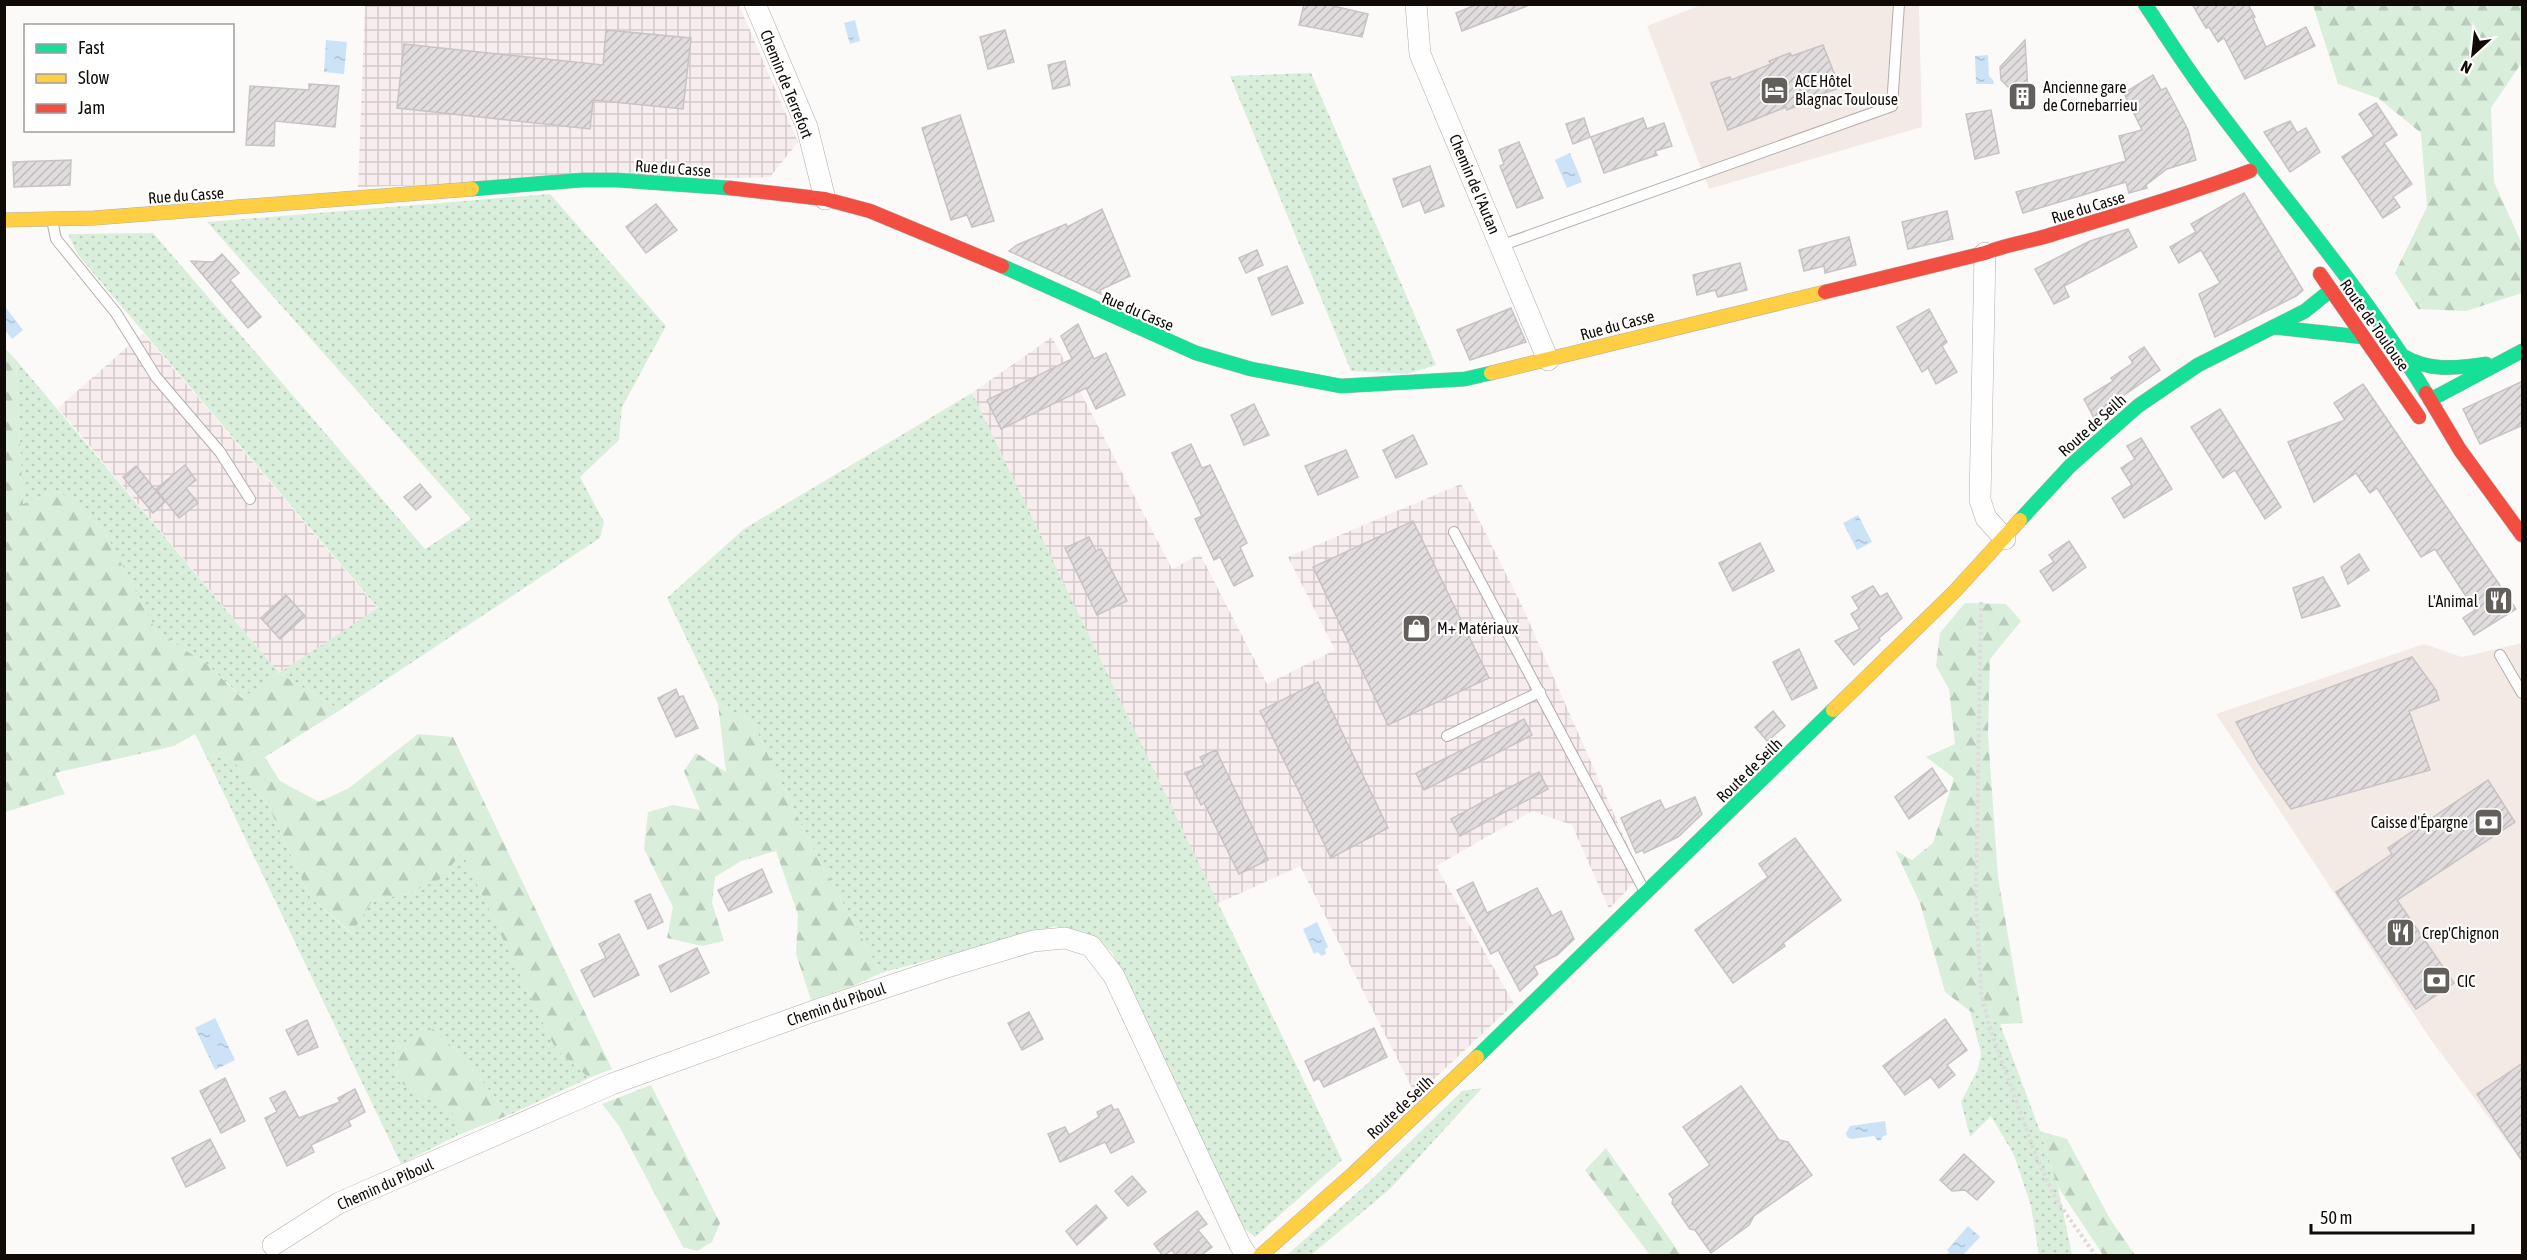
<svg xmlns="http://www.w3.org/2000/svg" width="2527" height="1260" viewBox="0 0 2527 1260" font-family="'Asap Condensed',sans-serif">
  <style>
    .built { fill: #f3eae5 }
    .industrial { fill: url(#industrial-grid) }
    .grass { fill: url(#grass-dots) }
    .forest { fill: url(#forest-firs) }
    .water { fill: url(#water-ripples) }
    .building { fill: url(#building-hatch); stroke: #c7c3c4; stroke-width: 1.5 }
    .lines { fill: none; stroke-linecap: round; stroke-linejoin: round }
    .lane-casing { stroke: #b2afac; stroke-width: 12 }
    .street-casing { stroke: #b2afac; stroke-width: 22 }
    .fast-casing { stroke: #b2afac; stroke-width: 15 }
    .slow-casing { stroke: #b2afac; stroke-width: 15 }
    .jam-casing { stroke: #b2afac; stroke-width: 15 }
    .path { stroke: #dddcdb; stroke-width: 4; stroke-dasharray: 3 3; stroke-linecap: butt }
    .lane { stroke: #fffefe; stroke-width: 10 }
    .street { stroke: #fffefe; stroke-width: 21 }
    .fast { stroke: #16e098; stroke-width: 14 }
    .slow { stroke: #ffcf43; stroke-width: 14 }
    .jam { stroke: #f24e42; stroke-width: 14 }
    .labels { text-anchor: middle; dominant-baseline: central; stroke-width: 4.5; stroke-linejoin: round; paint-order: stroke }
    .poi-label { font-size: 16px; fill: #100b07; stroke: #fff; text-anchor: start }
    .street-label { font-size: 16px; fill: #100b07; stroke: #fff }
  </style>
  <defs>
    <pattern id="industrial-grid" width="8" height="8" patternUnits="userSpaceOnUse" patternTransform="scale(1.5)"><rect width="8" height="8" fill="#f7edee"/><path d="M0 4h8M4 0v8" fill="none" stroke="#d3cacb"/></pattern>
    <pattern id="grass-dots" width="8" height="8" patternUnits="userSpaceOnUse" patternTransform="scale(1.5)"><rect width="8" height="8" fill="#d9eedb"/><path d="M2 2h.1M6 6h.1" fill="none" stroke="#b9cbba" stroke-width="1.8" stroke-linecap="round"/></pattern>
    <pattern id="forest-firs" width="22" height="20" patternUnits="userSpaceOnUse" patternTransform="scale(1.5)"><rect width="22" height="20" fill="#d9eedb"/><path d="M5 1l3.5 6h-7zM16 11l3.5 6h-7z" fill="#b9cbba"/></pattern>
    <pattern id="water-ripples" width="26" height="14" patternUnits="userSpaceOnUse" patternTransform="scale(1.5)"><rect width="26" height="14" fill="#cbe2f7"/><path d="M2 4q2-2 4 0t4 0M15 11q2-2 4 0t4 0" fill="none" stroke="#adc1d2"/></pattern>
    <pattern id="building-hatch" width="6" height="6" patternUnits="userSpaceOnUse" patternTransform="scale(1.5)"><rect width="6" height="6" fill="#e1dddf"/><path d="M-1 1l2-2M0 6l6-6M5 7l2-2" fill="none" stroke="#c0bcbe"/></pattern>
  </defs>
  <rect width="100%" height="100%" fill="#fcfaf8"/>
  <g class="built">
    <path d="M1701,5H1919L1922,127L1709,189L1647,26Z"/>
    <path d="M2522,643V1162L2431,1040L2216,714L2424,644L2462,657Z"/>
  </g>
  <g class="industrial">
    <path d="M365,5H739L798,142L770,177L358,187Z"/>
    <path d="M143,333L378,609L279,673L58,408Z"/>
    <path d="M1052,337L1172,569L1200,554L1267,684L1335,650L1288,557L1461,484L1522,606L1641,875L1609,909L1572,825L1532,811L1436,866L1514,1004L1416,1096L1300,866L1217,904L972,393Z"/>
  </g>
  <g class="grass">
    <path d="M1311,73L1436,365L1407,374L1351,371L1230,76Z"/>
    <path d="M550,194L666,326L622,407L619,440L580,477L604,522L600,538L340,710L279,673L243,698L208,665L156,631L104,530L59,491L23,504L16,360L279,673L378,608L78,255L68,234L153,233L425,549L471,519L207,222Z"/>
    <path d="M972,393L1342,1160L1255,1237L1241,1226L1112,952L1085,932L1056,926L881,973L808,839L752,721L718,704L667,598L744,529Z"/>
    <path d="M204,752L234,761L269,807L310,897L351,933L372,901L409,893L462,852L555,1048L589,1078L509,1115L460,1054L433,1030L395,1047L398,1081L456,1115V1136L401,1164Z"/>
    <path d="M1970,1011L2000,1024L2040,1131L2058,1187L2072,1255H2039L2031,1206L2014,1155L1991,1116L1970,1137L1961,1102L1978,1069L1981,1053Z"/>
    <path d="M1482,1088L1390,1189L1311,1255L1286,1256L1368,1183L1462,1091Z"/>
  </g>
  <g class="forest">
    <path d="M2313,5H2522V66L2520,65L2491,108L2494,182L2522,244V293L2466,311L2418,309L2395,273L2427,207L2421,133L2378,98L2338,84Z"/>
    <path d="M4,347L16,360L23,504L59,491L104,530L156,631L208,665L242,698L279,673L340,710L265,757L280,781L319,802L349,788L418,734L453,737L612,1069L589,1078L555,1048L462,853L439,880L409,893L372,901L352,933L310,897L269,807L234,761L204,752L195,734L174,746L55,773L65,794L5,812Z"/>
    <path d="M1965,603L2006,604L2021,621L1990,659L1988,735L1998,877L2023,1023L2000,1024L1970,1011L1945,992L1920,903L1895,850L1912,860L1933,843L1954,778L1926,757L1955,744L1949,689L1936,666L1940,633Z"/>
    <path d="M718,704L752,721L808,839L881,973L853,986L811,1000L796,954L798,915L776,851L741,861L715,877L712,903L724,941L702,946L667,938L673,907L644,849L648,812L673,805L700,810L684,771L696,753L726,772Z"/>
    <path d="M433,1029L460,1054L509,1115L456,1136L455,1115L398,1081L395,1047Z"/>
    <path d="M651,1085L720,1223L712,1242L697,1251L683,1247L619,1126L602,1104Z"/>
    <path d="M2040,1131L2067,1139L2110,1219L2135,1255H2103L2058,1187Z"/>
    <path d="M1606,1148L1681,1255H1650L1585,1170Z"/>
  </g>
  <g class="water">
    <path d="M855,20L860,41L850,44L844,23Z"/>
    <path d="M326,40L347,42L344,74L324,72Z"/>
    <path d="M1988,55L1989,76L1993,80L1994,84H1976L1975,56Z"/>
    <path d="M1570,153L1582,182L1567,188L1555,160Z"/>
    <path d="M6,308L23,330L12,339L5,330Z"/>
    <path d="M1858,515L1872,542L1857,550L1843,523Z"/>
    <path d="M1317,922L1328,947L1325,949L1326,954L1321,956L1318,952L1314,954L1303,929Z"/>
    <path d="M215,1018L235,1060L215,1070L195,1028Z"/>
    <path d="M1885,1121L1887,1135L1883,1136L1881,1140L1878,1141L1874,1136L1851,1139L1847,1137L1846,1133L1850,1126Z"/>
    <path d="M1968,1226L1980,1237L1963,1255H1947L1949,1252L1947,1250Z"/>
  </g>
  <g class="building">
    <path d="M1304,4H1325L1368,14L1362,37L1299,25Z"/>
    <path d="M1478,4H1527V6L1462,31L1456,13Z"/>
    <path d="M2192,4H2248L2255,17L2253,18L2266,47L2306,27L2315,46L2245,79L2224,38L2218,42L2209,27L2206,28Z"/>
    <path d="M606,30L691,38L683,109L593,100L590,129L397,108L404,44L603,65Z"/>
    <path d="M1005,30L1014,62L988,69L980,37Z"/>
    <path d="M2025,40L2029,108L2001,80L2000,67Z"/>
    <path d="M1823,45L1840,88L1818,95L1819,97L1787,110L1786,107L1728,130L1711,83L1730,77L1731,80L1771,64L1769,61L1790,53L1792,56Z"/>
    <path d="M1065,61L1070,85L1053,89L1048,65Z"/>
    <path d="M2153,75L2161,90L2166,88L2188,130L2196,160L2167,169L2146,185L2147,188L2129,193L2126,182L2023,213L2016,192L2126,161L2119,136L2142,130L2124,93Z"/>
    <path d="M309,84L339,86L335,127L275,121L274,146L246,145L250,86L309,90Z"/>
    <path d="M2376,103L2397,135L2384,143L2412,184L2393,197L2400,207L2383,218L2342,157L2374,136L2359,114Z"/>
    <path d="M1991,110L1999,153L1975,159L1966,114Z"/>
    <path d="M960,115L994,221L972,227L967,215L951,220L922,128Z"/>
    <path d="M1584,118L1590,137L1573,144L1566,124Z"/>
    <path d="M1643,118L1647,129L1664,123L1672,146L1655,151L1657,155L1604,173L1591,137Z"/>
    <path d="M2290,121L2297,133L2306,128L2320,152L2290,172L2264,132Z"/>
    <path d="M1519,142L1543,198L1517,208L1500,166L1504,164L1499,150Z"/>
    <path d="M71,160L70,185L14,187L13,162Z"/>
    <path d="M1430,166L1444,206L1425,213L1420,200L1403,207L1393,179Z"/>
    <path d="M2244,193L2303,290L2296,296L2215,337L2199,294L2220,283L2201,250L2179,263L2170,247L2196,232L2191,224Z"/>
    <path d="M656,204L677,230L646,253L626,227Z"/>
    <path d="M1102,209L1130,276L1100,290L1101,294L1009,251L1017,245L1066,224L1067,227Z"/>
    <path d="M1947,211L1953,239L1908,249L1902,222Z"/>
    <path d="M2128,229L2137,247L2064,286L2069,297L2054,304L2035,269L2090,241Z"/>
    <path d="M1849,237L1856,265L1825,273L1824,266L1804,271L1799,250Z"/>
    <path d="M1257,250L1263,265L1246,273L1239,258Z"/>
    <path d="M222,254L239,273L230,280L261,317L248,328L191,261L213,262Z"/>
    <path d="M1740,263L1747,290L1718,297L1715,290L1697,295L1693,275Z"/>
    <path d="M1287,266L1303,303L1272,315L1258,278Z"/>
    <path d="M1511,308L1526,342L1470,360L1457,330Z"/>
    <path d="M1929,309L1947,342L1942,346L1957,372L1936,384L1928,368L1922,372L1897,327Z"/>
    <path d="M1078,324L1094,359L1106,353L1125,395L1096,409L1086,388L1001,429L987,400L1072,359L1061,336Z"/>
    <path d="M2144,347L2160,370L2117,400L2095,420L2084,399L2113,381L2111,378L2133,363L2129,357Z"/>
    <path d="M2523,381V425L2480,444L2463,409Z"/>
    <path d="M2363,384L2516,609L2474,635L2463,618L2475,610L2435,549L2421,557L2377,488L2370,493L2356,473L2314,502L2288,442L2345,420L2334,403Z"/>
    <path d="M1254,404L1269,435L1244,445L1231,415Z"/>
    <path d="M2220,409L2281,507L2265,519L2235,470L2223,478L2191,427Z"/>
    <path d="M1413,435L1427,464L1396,478L1383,450Z"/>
    <path d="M2141,438L2172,489L2124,518L2112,498L2132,485L2121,468L2135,459L2127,446Z"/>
    <path d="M1191,444L1202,468L1210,465L1247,543L1240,547L1253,576L1234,586L1220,557L1214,560L1195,519L1202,516L1172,453Z"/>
    <path d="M1346,450L1358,477L1318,495L1305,466Z"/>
    <path d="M185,465L196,480L186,488L198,503L179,518L156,489Z"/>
    <path d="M136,466L165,502L153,513L123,477Z"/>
    <path d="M420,484L431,497L416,510L404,497Z"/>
    <path d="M1413,521L1489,678L1388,725L1313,567Z"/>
    <path d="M1089,537L1096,551L1101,549L1127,601L1097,615L1065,548Z"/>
    <path d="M2069,541L2086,567L2053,591L2040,571L2054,562L2049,555Z"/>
    <path d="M1760,543L1774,571L1733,591L1719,563Z"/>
    <path d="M2359,554L2369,570L2348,584L2341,567Z"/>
    <path d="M2323,577L2340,606L2302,618L2293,588Z"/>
    <path d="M1873,586L1880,597L1887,593L1902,618L1879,638L1880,640L1854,665L1835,641L1860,629L1851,614L1859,609L1852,597Z"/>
    <path d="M286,595L305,616L280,639L261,618Z"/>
    <path d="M1799,649L1817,688L1792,700L1773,662Z"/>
    <path d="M2412,657L2436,690L2439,700L2409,711L2430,770L2291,809L2258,762L2236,722Z"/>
    <path d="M1318,682L1388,828L1331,858L1260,711Z"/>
    <path d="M676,689L679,697L683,696L698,728L676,737L658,698Z"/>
    <path d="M1773,711L1785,726L1767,741L1755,727Z"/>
    <path d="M1524,719L1532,735L1424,790L1416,773Z"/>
    <path d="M1216,750L1268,860L1239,874L1204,803L1201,805L1185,773L1204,765L1200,757Z"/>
    <path d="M1932,768L1947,791L1909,819L1895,797Z"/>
    <path d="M1539,772L1548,789L1460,836L1451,819Z"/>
    <path d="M2488,780L2515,822L2397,900L2454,983L2416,1009L2336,892L2392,854L2388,848Z"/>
    <path d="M1695,797L1702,814L1678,837L1644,853L1643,850L1636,853L1621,818L1660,800L1665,810Z"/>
    <path d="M1795,838L1841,900L1783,943L1785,946L1733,983L1695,930L1768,877L1759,864Z"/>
    <path d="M762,869L772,892L729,911L718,890Z"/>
    <path d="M1473,882L1487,913L1537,888L1552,916L1561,911L1574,939L1557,955L1534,966L1538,974L1520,991L1498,950L1491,954L1457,890Z"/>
    <path d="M650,894L663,922L648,929L635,901Z"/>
    <path d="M619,934L639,975L594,997L581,970L606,958L599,944Z"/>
    <path d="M697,948L709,973L671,992L659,966Z"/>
    <path d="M1029,1012L1043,1039L1022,1050L1008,1023Z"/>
    <path d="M1945,1019L1967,1050L1947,1065L1955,1075L1939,1088L1931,1077L1905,1095L1883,1066Z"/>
    <path d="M307,1020L318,1047L298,1055L286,1030Z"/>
    <path d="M1374,1028L1387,1057L1324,1087L1319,1078L1314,1081L1305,1061Z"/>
    <path d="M2523,1063V1162L2477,1094Z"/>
    <path d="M225,1078L245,1121L221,1133L200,1091Z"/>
    <path d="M1741,1086L1779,1140L1788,1142L1812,1175L1754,1216L1749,1225L1711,1253L1695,1230L1690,1229L1672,1203L1673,1199L1669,1194L1710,1165L1683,1127Z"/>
    <path d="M355,1089L365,1112L348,1121L351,1126L311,1145L314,1152L287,1166L265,1118L277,1112L270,1098L285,1091L299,1118L340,1102L338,1098Z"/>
    <path d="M1111,1105L1114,1110L1118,1109L1134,1142L1111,1153L1105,1142L1060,1162L1048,1134L1065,1127L1069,1135L1099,1117L1097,1112Z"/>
    <path d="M210,1139L225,1168L186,1187L172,1158Z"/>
    <path d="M1964,1154L1994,1182L1977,1200L1965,1190L1952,1191L1940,1180Z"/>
    <path d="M1132,1176L1146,1192L1128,1206L1115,1191Z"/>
    <path d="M1096,1205L1107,1218L1077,1245L1066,1231Z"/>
    <path d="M1197,1211L1207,1224L1198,1230L1212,1247L1200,1256H1176L1172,1250L1163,1256L1154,1244Z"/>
  </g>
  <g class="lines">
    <defs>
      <g id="lane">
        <path d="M52,220L56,239L116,313L156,377L220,452L250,499"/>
        <path d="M1500,246L1892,106L1899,4"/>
        <path d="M1454,532L1644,890"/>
        <path d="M2500,655L2522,693"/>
        <path d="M1447,736L1540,692"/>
      </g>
      <g id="street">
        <path d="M755,4L807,127L825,199"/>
        <path d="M1416,4L1420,54L1548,360"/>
        <path d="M1985,253L1980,500L1986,518L2005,539"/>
        <path d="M273,1245L339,1203L612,1084L811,1012L947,967L1033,941L1065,938L1091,946L1114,976L1240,1245L1247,1256"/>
      </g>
      <g id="fast">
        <path d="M2145,4C2167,37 2188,71 2212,102C2284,199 2363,290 2426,393"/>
        <path d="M472,189L583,180H616L730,188"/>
        <path d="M1002,266L1196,353L1251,369L1341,386L1465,379L1491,373"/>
        <path d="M2273,327L2363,337"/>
        <path d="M2403,356C2430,372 2456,368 2486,364"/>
        <path d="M2430,400L2522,351"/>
        <path d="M2020,520L2070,466L2138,406L2198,365L2305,311L2331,290"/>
        <path d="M1477,1057L1833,710"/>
      </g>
      <g id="slow">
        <path d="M4,220L94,218L472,189"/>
        <path d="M1491,373L1825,292"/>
        <path d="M1833,710L1955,591L2020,520"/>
        <path d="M1260,1256L1355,1172L1477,1057"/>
      </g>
      <g id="jam">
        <path d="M730,188L825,199L870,211L1002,266"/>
        <path d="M2320,274L2419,417"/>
        <path d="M1825,292L1985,253C2005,245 2026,242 2047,236C2115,215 2184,196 2250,171"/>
        <path d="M2426,393L2460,450L2522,535"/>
      </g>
    </defs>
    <use href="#lane" class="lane-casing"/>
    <use href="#street" class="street-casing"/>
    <use href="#fast" class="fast-casing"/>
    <use href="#slow" class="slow-casing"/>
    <use href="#jam" class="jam-casing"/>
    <path class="path" d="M1981,602L1976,901L1981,993L1990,1028L2037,1159L2057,1201L2096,1256"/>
    <use href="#lane" class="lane"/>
    <use href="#street" class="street"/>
    <use href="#fast" class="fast"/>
    <use href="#slow" class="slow"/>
    <use href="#jam" class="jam"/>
  </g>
  <defs>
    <symbol id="hotel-square" viewBox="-11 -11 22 22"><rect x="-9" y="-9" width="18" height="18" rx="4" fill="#635f5b" stroke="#fff"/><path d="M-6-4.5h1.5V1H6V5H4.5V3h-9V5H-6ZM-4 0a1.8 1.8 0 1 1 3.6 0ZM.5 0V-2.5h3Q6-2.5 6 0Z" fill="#fff"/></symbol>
    <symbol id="building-square" viewBox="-11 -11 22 22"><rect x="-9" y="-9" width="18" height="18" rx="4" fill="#635f5b" stroke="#fff"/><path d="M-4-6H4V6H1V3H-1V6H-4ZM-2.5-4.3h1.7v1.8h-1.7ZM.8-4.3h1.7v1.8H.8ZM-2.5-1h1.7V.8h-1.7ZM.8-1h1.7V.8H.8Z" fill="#fff"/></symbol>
    <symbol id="restaurant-square" viewBox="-11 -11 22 22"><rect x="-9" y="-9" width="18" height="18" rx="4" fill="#635f5b" stroke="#fff"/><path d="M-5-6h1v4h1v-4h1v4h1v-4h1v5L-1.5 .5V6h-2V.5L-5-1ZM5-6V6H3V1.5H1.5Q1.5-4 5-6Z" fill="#fff"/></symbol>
    <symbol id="shop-square" viewBox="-11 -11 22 22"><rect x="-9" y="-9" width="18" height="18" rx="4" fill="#635f5b" stroke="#fff"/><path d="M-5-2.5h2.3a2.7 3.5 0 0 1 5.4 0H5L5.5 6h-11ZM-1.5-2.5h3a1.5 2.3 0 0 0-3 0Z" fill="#fff"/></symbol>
    <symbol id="bank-square" viewBox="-11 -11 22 22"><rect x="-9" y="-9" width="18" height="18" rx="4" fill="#635f5b" stroke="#fff"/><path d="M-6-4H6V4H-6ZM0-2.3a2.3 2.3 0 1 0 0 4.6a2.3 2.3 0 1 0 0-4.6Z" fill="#fff"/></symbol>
  </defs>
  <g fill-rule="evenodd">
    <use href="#hotel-square" x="1758" y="74" width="33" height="33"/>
    <use href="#building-square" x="2006" y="80" width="33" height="33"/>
    <use href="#restaurant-square" x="2482" y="584" width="33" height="33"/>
    <use href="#shop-square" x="1400" y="612" width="33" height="33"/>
    <use href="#bank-square" x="2472" y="806" width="33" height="33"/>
    <use href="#restaurant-square" x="2384" y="916" width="33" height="33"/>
    <use href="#bank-square" x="2420" y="964" width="33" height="33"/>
  </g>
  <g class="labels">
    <g class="poi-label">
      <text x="1795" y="81">ACE Hôtel<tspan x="1795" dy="18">Blagnac Toulouse</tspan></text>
      <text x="2043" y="87">Ancienne gare<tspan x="2043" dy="18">de Cornebarrieu</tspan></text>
      <text x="2478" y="601" text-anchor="end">L'Animal</text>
      <text x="1437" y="628">M+ Matériaux</text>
      <text x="2468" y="822" text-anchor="end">Caisse d'Épargne</text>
      <text x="2422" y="933">Crep'Chignon</text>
      <text x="2457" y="981">CIC</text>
    </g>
    <g class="street-label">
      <text transform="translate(787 84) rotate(68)">Chemin de Terrefort</text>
      <text transform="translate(673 168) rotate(4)">Rue du Casse</text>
      <text transform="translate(1475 184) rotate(67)">Chemin de l'Autan</text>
      <text transform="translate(186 195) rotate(-4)">Rue du Casse</text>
      <text transform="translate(2088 207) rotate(-17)">Rue du Casse</text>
      <text transform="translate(1138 311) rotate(23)">Rue du Casse</text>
      <text transform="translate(1617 325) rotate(-15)">Rue du Casse</text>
      <text transform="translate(2375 325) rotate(55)">Route de Toulouse</text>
      <text transform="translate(2092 425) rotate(-42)">Route de Seilh</text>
      <text transform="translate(1749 770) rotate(-44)">Route de Seilh</text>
      <text transform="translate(836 1004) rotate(-19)">Chemin du Piboul</text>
      <text transform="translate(1400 1107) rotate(-43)">Route de Seilh</text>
      <text transform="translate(385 1184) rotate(-24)">Chemin du Piboul</text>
    </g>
  </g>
  <rect width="2527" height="1260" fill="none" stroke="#100b07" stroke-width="12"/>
  <rect x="24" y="24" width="210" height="108" fill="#ffffff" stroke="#9f9d9c" stroke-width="1.5"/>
  <rect x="36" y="44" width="30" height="9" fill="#16e098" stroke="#9f9d9c" stroke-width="1.5"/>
  <text x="78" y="54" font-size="18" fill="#100b07">Fast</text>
  <rect x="36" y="74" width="30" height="9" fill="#ffcf43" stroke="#9f9d9c" stroke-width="1.5"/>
  <text x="78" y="84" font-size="18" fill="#100b07">Slow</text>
  <rect x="36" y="104" width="30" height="9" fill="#f24e42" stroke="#9f9d9c" stroke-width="1.5"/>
  <text x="78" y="114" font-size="18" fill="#100b07">Jam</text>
  <g transform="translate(2473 54) rotate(207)" stroke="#ffffff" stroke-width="4.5" paint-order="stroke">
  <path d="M0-4.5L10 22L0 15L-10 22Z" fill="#100b07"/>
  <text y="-9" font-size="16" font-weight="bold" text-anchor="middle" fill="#100b07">N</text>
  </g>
  <path d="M2311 1224v9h162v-9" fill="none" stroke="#100b07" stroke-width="3"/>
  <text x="2320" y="1224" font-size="18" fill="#100b07" stroke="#ffffff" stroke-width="4.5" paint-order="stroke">50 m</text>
</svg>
